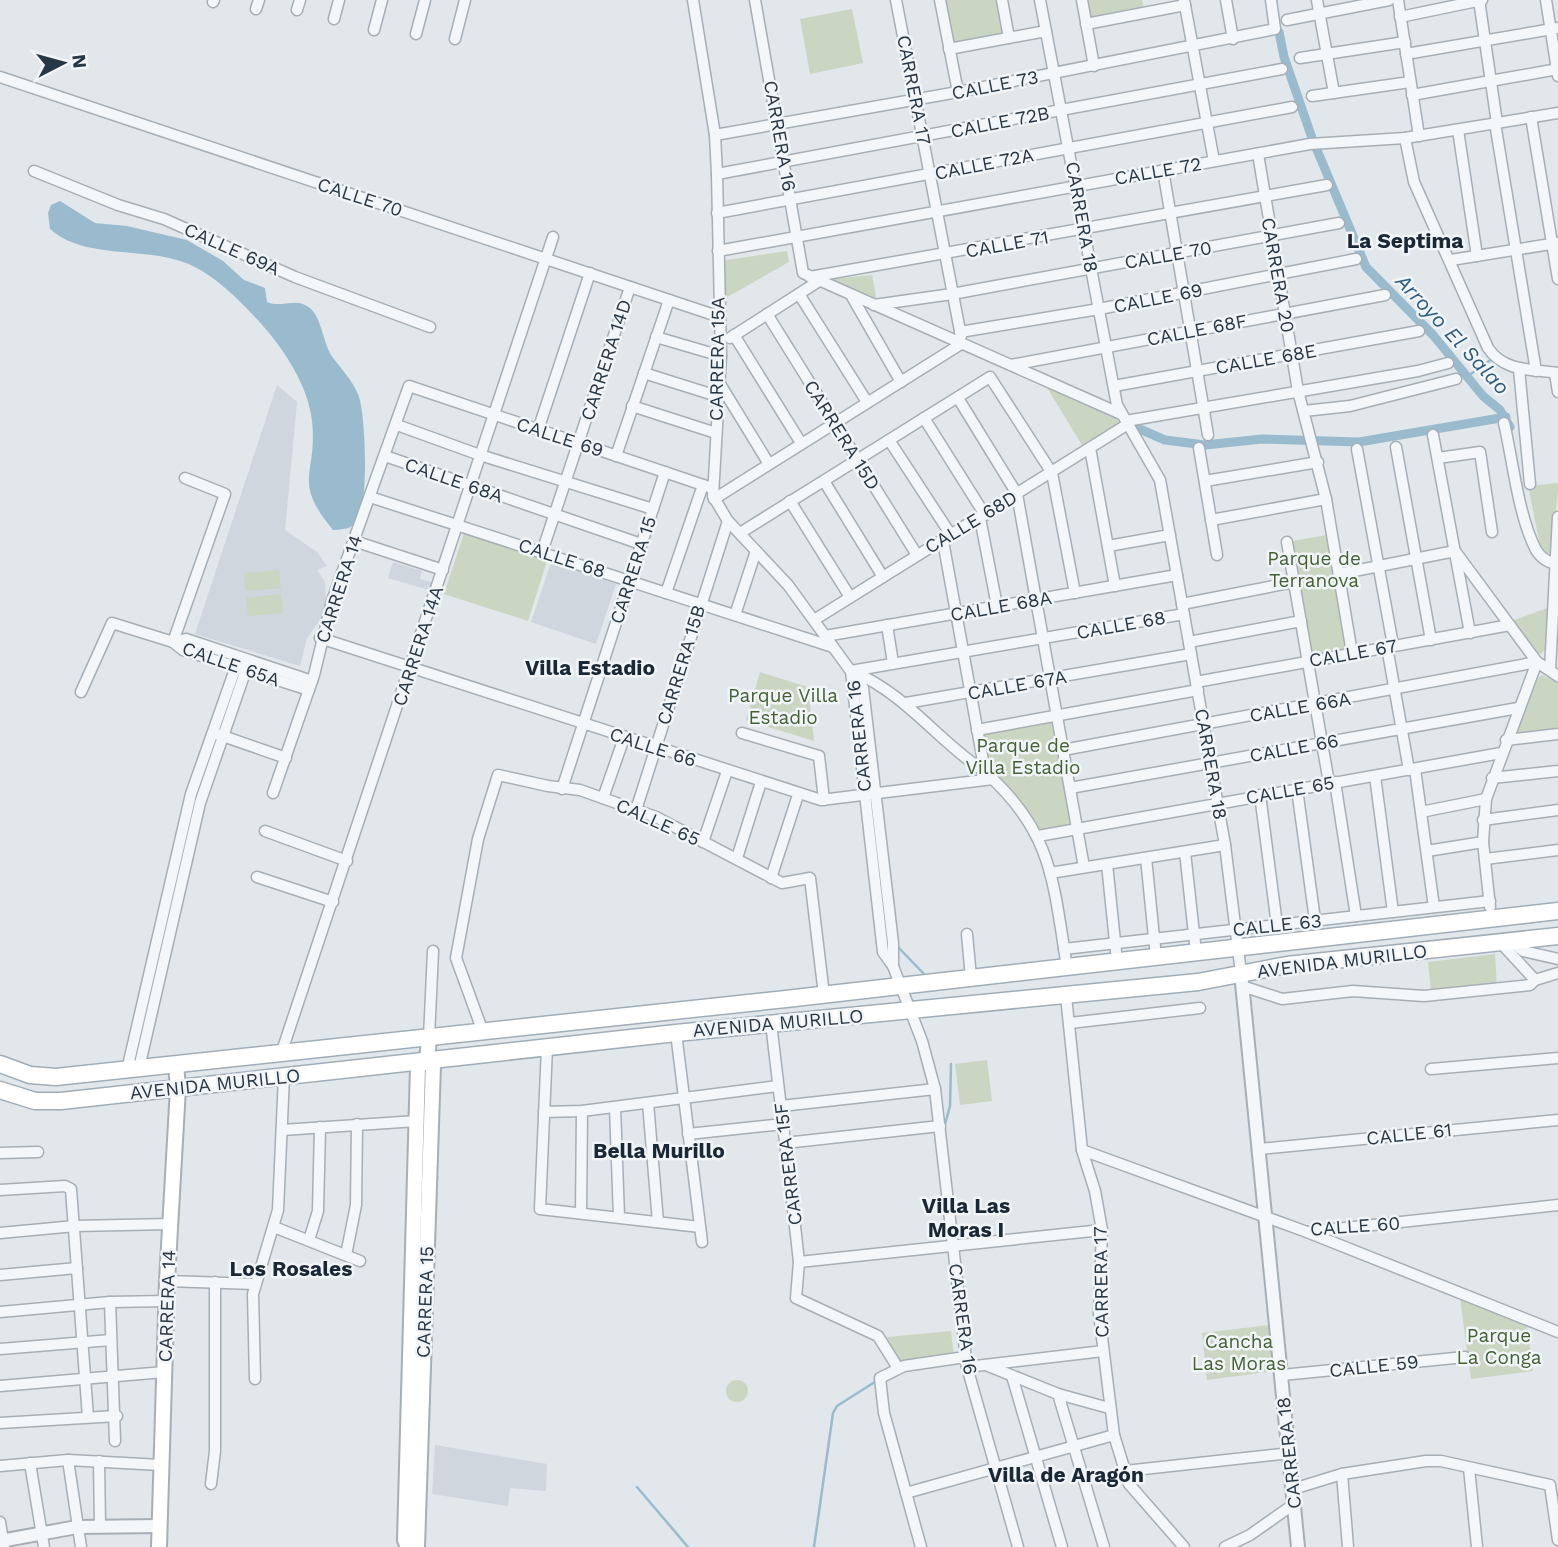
<svg xmlns="http://www.w3.org/2000/svg" width="1558" height="1547" viewBox="0 0 1558 1547" font-family="'Work Sans',sans-serif">
  <style>
    .built { fill: #cfd6dd }
    .green { fill: #cad6c2 }
    .water { fill: #9abbce }
    .lines { fill: none; stroke-linecap: round; stroke-linejoin: round }
    .stream { stroke: #9abbce; stroke-width: 2.5 }
    .canal { stroke: #9abbce; stroke-width: 9 }
    .minor-casing { stroke: #a6afb6; stroke-width: 13 }
    .tertiary-casing { stroke: #a6afb6; stroke-width: 16 }
    .secondary-casing { stroke: #a6afb6; stroke-width: 18 }
    .primary-casing { stroke: #a0adb8; stroke-width: 19 }
    .minor { stroke: #f4f7f9; stroke-width: 10 }
    .tertiary { stroke: #f4f7f9; stroke-width: 12 }
    .secondary { stroke: #fff; stroke-width: 14 }
    .primary { stroke: #fff; stroke-width: 16 }
    .labels { text-anchor: middle; dominant-baseline: central; stroke-width: 5; stroke-linejoin: round; paint-order: stroke }
    .street-label { font-size: 19px; fill: #283744; stroke: #f1f5f8 }
    .park-label { font-size: 19px; fill: #446134; stroke: #f1f5f8 }
    .neighbourhood-label { font-size: 21px; font-weight: bold; fill: #1a2735; stroke: #f1f5f8 }
    .water-label { font-size: 21px; font-style: italic; fill: #2f5d7c; stroke: #f1f5f8 }
  </style>
  <rect width="100%" height="100%" fill="#e1e7eb"/>
  <g class="built">
    <path d="M277,385L297,402L285,530L317,552L327,566L317,570L325,582L326,600L322,617L307,638L300,666L195,634Z"/>
    <path d="M393,562L422,571L420,579L434,583L432,591L388,578Z"/>
    <path d="M551,563L616,584L596,644L531,622Z"/>
    <path d="M435,1445L547,1464L546,1491L510,1488L508,1506L432,1494Z"/>
  </g>
  <g class="green">
    <path d="M943,0H999L1006,36L952,46Z"/>
    <path d="M1086,0H1142L1144,11L1090,21Z"/>
    <path d="M852,9L863,63L810,74L800,19Z"/>
    <path d="M787,251L789,262L722,300L720,261Z"/>
    <path d="M872,275L877,302L823,280Z"/>
    <path d="M1046,386L1115,417L1120,424L1083,447Z"/>
    <path d="M1558,483V492L1551,554L1541,550L1528,486Z"/>
    <path d="M464,533L547,561L528,621L444,594Z"/>
    <path d="M1332,534L1352,653L1308,661L1287,542Z"/>
    <path d="M279,570L281,588L245,591L244,573Z"/>
    <path d="M281,594L283,613L248,616L246,598Z"/>
    <path d="M1547,608V647L1541,654L1537,653L1512,621Z"/>
    <path d="M760,672L808,687L814,741L746,720Z"/>
    <path d="M1542,675L1558,682V733L1512,736L1535,681Z"/>
    <path d="M1050,717L1073,826L1040,832L1030,813L987,770L981,730Z"/>
    <path d="M1495,954L1497,987L1431,992L1428,962Z"/>
    <path d="M987,1060L992,1101L960,1105L955,1064Z"/>
    <path d="M1460,1298L1527,1326L1533,1371L1471,1379Z"/>
    <path d="M1270,1325L1276,1371L1207,1380L1202,1333Z"/>
    <path d="M951,1331L954,1356L900,1363L887,1337Z"/>
    <circle cx="737" cy="1391" r="11"/>
  </g>
  <path class="water" d="M60,201L95,223L127,226L187,240L223,261L244,280L265,288L267,302C283,309 297,295 312,310C322,321 323,342 331,355C340,368 351,378 358,394C366,413 369,505 357,521C351,530 343,529 333,530C291,479 318,476 312,421C308,383 280,343 254,316C233,294 207,268 177,260C137,248 82,258 50,229L48,213L51,205Z"/>
  <g class="lines">
    <g class="stream">
      <path d="M1468,376L1492,359"/>
      <path d="M897,946L924,974"/>
      <path d="M944,1128L950,1106L951,1064"/>
      <path d="M637,1487L688,1547"/>
      <path d="M814,1547L833,1413L837,1406L878,1380"/>
    </g>
    <g class="canal">
      <path d="M1279,32L1284,57L1312,138L1366,267L1433,335L1483,396L1500,410L1510,427"/>
      <path d="M1128,424L1165,440L1205,445L1262,439L1359,442L1506,417"/>
    </g>
    <defs>
      <g id="minor">
        <path d="M693,0L715,135L717,174L721,356L713,496L728,521L788,585L863,688L893,943V966"/>
        <path d="M755,0L803,273L1121,414"/>
        <path d="M896,0L961,336"/>
        <path d="M940,0L958,92"/>
        <path d="M1002,0L1009,38"/>
        <path d="M1040,0L1117,405L1160,480L1225,845L1241,973"/>
        <path d="M1082,0L1094,66"/>
        <path d="M1184,0L1214,161"/>
        <path d="M1226,0L1233,39"/>
        <path d="M1317,0L1334,93"/>
        <path d="M1398,0L1419,136"/>
        <path d="M1479,0L1497,123"/>
        <path d="M1546,0L1558,76"/>
        <path d="M213,2L214,0"/>
        <path d="M256,9L259,0"/>
        <path d="M297,10L300,0"/>
        <path d="M1400,17L1482,0"/>
        <path d="M334,19L339,0"/>
        <path d="M1287,20L1389,0"/>
        <path d="M1086,24L1185,5"/>
        <path d="M374,30L382,0"/>
        <path d="M416,34L425,0"/>
        <path d="M455,39L465,0"/>
        <path d="M949,49L1046,31"/>
        <path d="M1406,54L1558,28"/>
        <path d="M1300,58L1405,42"/>
        <path d="M0,77L720,317"/>
        <path d="M1412,95L1558,69"/>
        <path d="M1312,96L1410,82"/>
        <path d="M1531,117L1558,279"/>
        <path d="M1495,123L1536,371"/>
        <path d="M1458,130L1477,256"/>
        <path d="M715,135L958,92L1275,29L1271,0"/>
        <path d="M1405,138L1414,182L1488,348C1504,372 1532,369 1558,373"/>
        <path d="M1258,154L1298,391L1326,499L1352,653"/>
        <path d="M1163,170L1208,435"/>
        <path d="M34,171L118,205L164,219L295,277L430,327"/>
        <path d="M717,174L1282,69"/>
        <path d="M717,213L1292,107"/>
        <path d="M718,251L1310,144L1405,138L1558,113"/>
        <path d="M1451,260L1557,243"/>
        <path d="M810,277L1327,185"/>
        <path d="M799,294L867,402"/>
        <path d="M851,295L901,382"/>
        <path d="M874,305L952,294L1339,223"/>
        <path d="M767,314L917,555"/>
        <path d="M960,332L1099,309L1356,259"/>
        <path d="M734,335L801,443"/>
        <path d="M656,337L721,356"/>
        <path d="M730,338L819,281"/>
        <path d="M1011,365L1385,295"/>
        <path d="M1519,369L1530,484"/>
        <path d="M644,373L720,397"/>
        <path d="M1555,373L1558,392"/>
        <path d="M720,384L769,464"/>
        <path d="M1114,386L1419,331"/>
        <path d="M958,398L1017,494L1084,867"/>
        <path d="M632,406L716,433"/>
        <path d="M1304,411L1350,406L1456,379"/>
        <path d="M924,418L985,515"/>
        <path d="M1126,421L1418,371L1448,363"/>
        <path d="M1504,423C1513,461 1518,515 1536,550C1541,558 1549,563 1558,564"/>
        <path d="M397,425L480,455L653,509"/>
        <path d="M538,430L590,273"/>
        <path d="M1433,435L1470,633"/>
        <path d="M889,440L951,535"/>
        <path d="M1396,447L1431,640"/>
        <path d="M1090,448L1115,586"/>
        <path d="M1199,448L1217,555"/>
        <path d="M1357,449L1393,645"/>
        <path d="M385,456L641,544"/>
        <path d="M616,456L669,300"/>
        <path d="M1438,458L1480,452L1492,532"/>
        <path d="M824,481L883,577"/>
        <path d="M1205,481L1318,462"/>
        <path d="M370,497L833,647"/>
        <path d="M714,499L961,344"/>
        <path d="M790,501L850,597"/>
        <path d="M980,518L997,606"/>
        <path d="M1211,520L1326,499"/>
        <path d="M740,533L990,377L1052,473L1075,593"/>
        <path d="M354,541L443,570"/>
        <path d="M943,541L985,772C1053,832 1053,882 1067,967"/>
        <path d="M1287,542L1329,783"/>
        <path d="M1108,546L1170,535"/>
        <path d="M542,552L630,287"/>
        <path d="M1339,574L1455,551L1537,662L1558,676"/>
        <path d="M666,593L703,485"/>
        <path d="M1182,604L1294,582"/>
        <path d="M735,615L756,551"/>
        <path d="M814,620L1128,424"/>
        <path d="M887,625L893,663"/>
        <path d="M825,636L1177,575"/>
        <path d="M320,638L821,800L993,779"/>
        <path d="M173,642L225,494L185,478"/>
        <path d="M173,642L186,639L312,681"/>
        <path d="M1189,642L1301,621"/>
        <path d="M1387,647L1409,770"/>
        <path d="M1550,670L1558,517"/>
        <path d="M851,671L883,952L893,966L922,1041L935,1089L967,1367L1018,1547"/>
        <path d="M851,671L1184,614"/>
        <path d="M854,672C907,695 938,741 985,772"/>
        <path d="M1196,682L1510,625"/>
        <path d="M81,692L112,623L173,642L183,650L309,690"/>
        <path d="M906,703L1191,654"/>
        <path d="M977,730L1198,690"/>
        <path d="M742,733L819,756L824,800"/>
        <path d="M217,734L286,758"/>
        <path d="M1506,740L1558,734"/>
        <path d="M1063,750L1537,662"/>
        <path d="M1415,769L1434,907"/>
        <path d="M1375,776L1393,912"/>
        <path d="M1492,778L1558,771"/>
        <path d="M1335,782L1356,916"/>
        <path d="M1070,788L1518,708"/>
        <path d="M562,789L665,472"/>
        <path d="M1297,789L1315,920"/>
        <path d="M273,793L314,675L332,601L409,386L712,488"/>
        <path d="M1260,795L1277,925"/>
        <path d="M603,798L624,738"/>
        <path d="M636,810L728,521"/>
        <path d="M1421,812L1486,799"/>
        <path d="M1483,820L1558,810"/>
        <path d="M265,831L347,861"/>
        <path d="M1038,836L1501,753"/>
        <path d="M703,842L727,771"/>
        <path d="M1427,851L1483,842"/>
        <path d="M1185,852L1196,952"/>
        <path d="M737,858L761,782"/>
        <path d="M1146,858L1156,957"/>
        <path d="M1485,859L1558,850"/>
        <path d="M1107,864L1117,961"/>
        <path d="M1050,873L1225,845"/>
        <path d="M257,877L333,902"/>
        <path d="M771,878L798,795"/>
        <path d="M1490,907L1483,842L1486,799L1537,662"/>
        <path d="M967,934L971,978"/>
        <path d="M1511,941L1523,951L1558,959"/>
        <path d="M1500,942L1535,980L1558,973"/>
        <path d="M1064,949L1490,901"/>
        <path d="M1242,986L1282,999L1353,991L1424,996L1530,985L1535,980"/>
        <path d="M1066,996L1082,1150L1095,1191L1102,1230L1099,1313L1114,1435L1129,1484L1184,1547"/>
        <path d="M771,1023L796,1235L799,1262L796,1298L878,1336L898,1368"/>
        <path d="M1070,1023L1200,1008"/>
        <path d="M483,1032L456,958L478,839L498,775L548,786L580,790L656,817L782,883L810,878L824,995"/>
        <path d="M676,1033L702,1242"/>
        <path d="M429,1038L433,951"/>
        <path d="M547,1047L540,1209L700,1227"/>
        <path d="M281,1054L553,237"/>
        <path d="M139,1068L200,803L249,661"/>
        <path d="M1431,1069L1558,1058"/>
        <path d="M127,1070L191,794L239,658"/>
        <path d="M648,1103L658,1222"/>
        <path d="M781,1106L935,1089"/>
        <path d="M615,1107L619,1217"/>
        <path d="M544,1112L582,1111L778,1086"/>
        <path d="M282,1130L417,1121"/>
        <path d="M688,1134L783,1124"/>
        <path d="M785,1143L940,1126"/>
        <path d="M1259,1149L1558,1120"/>
        <path d="M1082,1150L1307,1232L1558,1332"/>
        <path d="M0,1153L38,1152"/>
        <path d="M0,1190L65,1186L71,1189L88,1417"/>
        <path d="M581,1213L582,1111"/>
        <path d="M274,1227L360,1261"/>
        <path d="M1308,1232L1558,1205"/>
        <path d="M0,1233L75,1226L170,1224"/>
        <path d="M309,1240L318,1211L320,1127"/>
        <path d="M346,1255L356,1205L357,1124"/>
        <path d="M799,1262L1102,1230"/>
        <path d="M0,1275L77,1268"/>
        <path d="M167,1281L255,1284"/>
        <path d="M110,1302L115,1441"/>
        <path d="M0,1312L110,1302L166,1301"/>
        <path d="M0,1349L111,1340"/>
        <path d="M986,1365L1058,1394L1109,1408"/>
        <path d="M967,1367L1103,1351"/>
        <path d="M1282,1375L1465,1357"/>
        <path d="M1012,1376L1062,1547"/>
        <path d="M255,1379L253,1294L278,1210L284,1076"/>
        <path d="M0,1386L164,1372"/>
        <path d="M1058,1394L1104,1547"/>
        <path d="M0,1423L117,1416"/>
        <path d="M68,1460L81,1547"/>
        <path d="M99,1461L100,1526"/>
        <path d="M30,1463L44,1547"/>
        <path d="M0,1466L68,1460L161,1465"/>
        <path d="M1469,1468L1477,1547"/>
        <path d="M1125,1471L1290,1453"/>
        <path d="M1342,1474L1348,1547"/>
        <path d="M211,1484L215,1451V1282"/>
        <path d="M1293,1489L1342,1474L1426,1461H1441L1550,1485L1558,1540"/>
        <path d="M906,1493L1114,1435"/>
        <path d="M0,1522L4,1547"/>
        <path d="M921,1547L884,1413L880,1378L904,1366L965,1357"/>
        <path d="M1225,1547L1250,1535L1294,1504"/>
      </g>
      <g id="tertiary">
        <path d="M1241,973L1298,1547"/>
        <path d="M0,1541L77,1527L160,1526"/>
      </g>
      <g id="secondary">
        <path d="M159,1547L167,1281L178,1088L176,1064"/>
        <path d="M408,1547L405,1540L418,1066L427,1061"/>
        <path d="M417,1547L433,1065L427,1061L429,1038"/>
      </g>
      <g id="primary">
        <path d="M0,1064L30,1075L56,1077L786,999L1558,911"/>
        <path d="M0,1090L35,1101H61L676,1033L1198,982L1287,965L1558,936"/>
      </g>
    </defs>
    <use href="#minor" class="minor-casing"/>
    <use href="#tertiary" class="tertiary-casing"/>
    <use href="#secondary" class="secondary-casing"/>
    <use href="#primary" class="primary-casing"/>
    <use href="#minor" class="minor"/>
    <use href="#tertiary" class="tertiary"/>
    <use href="#secondary" class="secondary"/>
    <use href="#primary" class="primary"/>
  </g>
  <g class="labels">
    <g class="street-label">
      <text transform="translate(995 85) rotate(-11)">CALLE 73</text>
      <text transform="translate(914 90) rotate(79)">CARRERA 17</text>
      <text transform="translate(1000 122) rotate(-11)">CALLE 72B</text>
      <text transform="translate(780 136) rotate(80)">CARRERA 16</text>
      <text transform="translate(984 164) rotate(-11)">CALLE 72A</text>
      <text transform="translate(1158 171) rotate(-10)">CALLE 72</text>
      <text transform="translate(360 197) rotate(18)">CALLE 70</text>
      <text transform="translate(1082 217) rotate(80)">CARRERA 18</text>
      <text transform="translate(1007 244) rotate(-10)">CALLE 71</text>
      <text transform="translate(232 249) rotate(24)">CALLE 69A</text>
      <text transform="translate(1168 255) rotate(-10)">CALLE 70</text>
      <text transform="translate(1278 275) rotate(80)">CARRERA 20</text>
      <text transform="translate(1158 298) rotate(-11)">CALLE 69</text>
      <text transform="translate(1197 330) rotate(-11)">CALLE 68F</text>
      <text transform="translate(717 359) rotate(-89)">CARRERA 15A</text>
      <text transform="translate(1266 359) rotate(-10)">CALLE 68E</text>
      <text transform="translate(606 360) rotate(-72)">CARRERA 14D</text>
      <text transform="translate(842 435) rotate(58)">CARRERA 15D</text>
      <text transform="translate(560 437) rotate(18)">CALLE 69</text>
      <text transform="translate(454 480) rotate(19)">CALLE 68A</text>
      <text transform="translate(971 522) rotate(-31)">CALLE 68D</text>
      <text transform="translate(562 558) rotate(18)">CALLE 68</text>
      <text transform="translate(633 570) rotate(-72)">CARRERA 15</text>
      <text transform="translate(339 589) rotate(-72)">CARRERA 14</text>
      <text transform="translate(1001 606) rotate(-10)">CALLE 68A</text>
      <text transform="translate(1121 625) rotate(-10)">CALLE 68</text>
      <text transform="translate(418 646) rotate(-72)">CARRERA 14A</text>
      <text transform="translate(1353 653) rotate(-10)">CALLE 67</text>
      <text transform="translate(231 664) rotate(19)">CALLE 65A</text>
      <text transform="translate(681 665) rotate(-73)">CARRERA 15B</text>
      <text transform="translate(1017 685) rotate(-10)">CALLE 67A</text>
      <text transform="translate(1300 707) rotate(-10)">CALLE 66A</text>
      <text transform="translate(859 736) rotate(-96)">CARRERA 16</text>
      <text transform="translate(653 747) rotate(18)">CALLE 66</text>
      <text transform="translate(1294 748) rotate(-10)">CALLE 66</text>
      <text transform="translate(1211 764) rotate(80)">CARRERA 18</text>
      <text transform="translate(1290 790) rotate(-10)">CALLE 65</text>
      <text transform="translate(658 822) rotate(24)">CALLE 65</text>
      <text transform="translate(1277 925) rotate(-6)">CALLE 63</text>
      <text transform="translate(1342 961) rotate(-7)">AVENIDA MURILLO</text>
      <text transform="translate(778 1023) rotate(-5)">AVENIDA MURILLO</text>
      <text transform="translate(215 1084) rotate(-6)">AVENIDA MURILLO</text>
      <text transform="translate(1409 1134) rotate(-6)">CALLE 61</text>
      <text transform="translate(788 1164) rotate(-97)">CARRERA 15F</text>
      <text transform="translate(1355 1226) rotate(-4)">CALLE 60</text>
      <text transform="translate(1101 1282) rotate(-91)">CARRERA 17</text>
      <text transform="translate(425 1302) rotate(-88)">CARRERA 15</text>
      <text transform="translate(167 1306) rotate(-88)">CARRERA 14</text>
      <text transform="translate(963 1319) rotate(82)">CARRERA 16</text>
      <text transform="translate(1374 1366) rotate(-6)">CALLE 59</text>
      <text transform="translate(1289 1453) rotate(-96)">CARRERA 18</text>
    </g>
    <g class="park-label">
      <text x="1314" y="558">Parque de<tspan x="1314" dy="22">Terranova</tspan></text>
      <text x="783" y="695">Parque Villa<tspan x="783" dy="22">Estadio</tspan></text>
      <text x="1023" y="745">Parque de<tspan x="1023" dy="22">Villa Estadio</tspan></text>
      <text x="1499" y="1335">Parque<tspan x="1499" dy="22">La Conga</tspan></text>
      <text x="1239" y="1341">Cancha<tspan x="1239" dy="22">Las Moras</tspan></text>
    </g>
    <g class="neighbourhood-label">
      <text x="1405" y="240">La Septima</text>
      <text x="590" y="667">Villa Estadio</text>
      <text x="659" y="1150">Bella Murillo</text>
      <text x="966" y="1205">Villa Las<tspan x="966" dy="24">Moras I</tspan></text>
      <text x="291" y="1268">Los Rosales</text>
      <text x="1066" y="1474">Villa de Aragón</text>
    </g>
    <g class="water-label">
      <text transform="translate(1453 334) rotate(47)">Arroyo El Salao</text>
    </g>
  </g>
  <g transform="translate(63 63) rotate(84)" stroke="#f1f5f8" stroke-width="5" paint-order="stroke">
  <path d="M0-5L12 26L0 18L-12 26Z" fill="#283744"/>
  <text y="-10" font-size="19" font-weight="bold" text-anchor="middle" fill="#283744">N</text>
  </g>
</svg>
